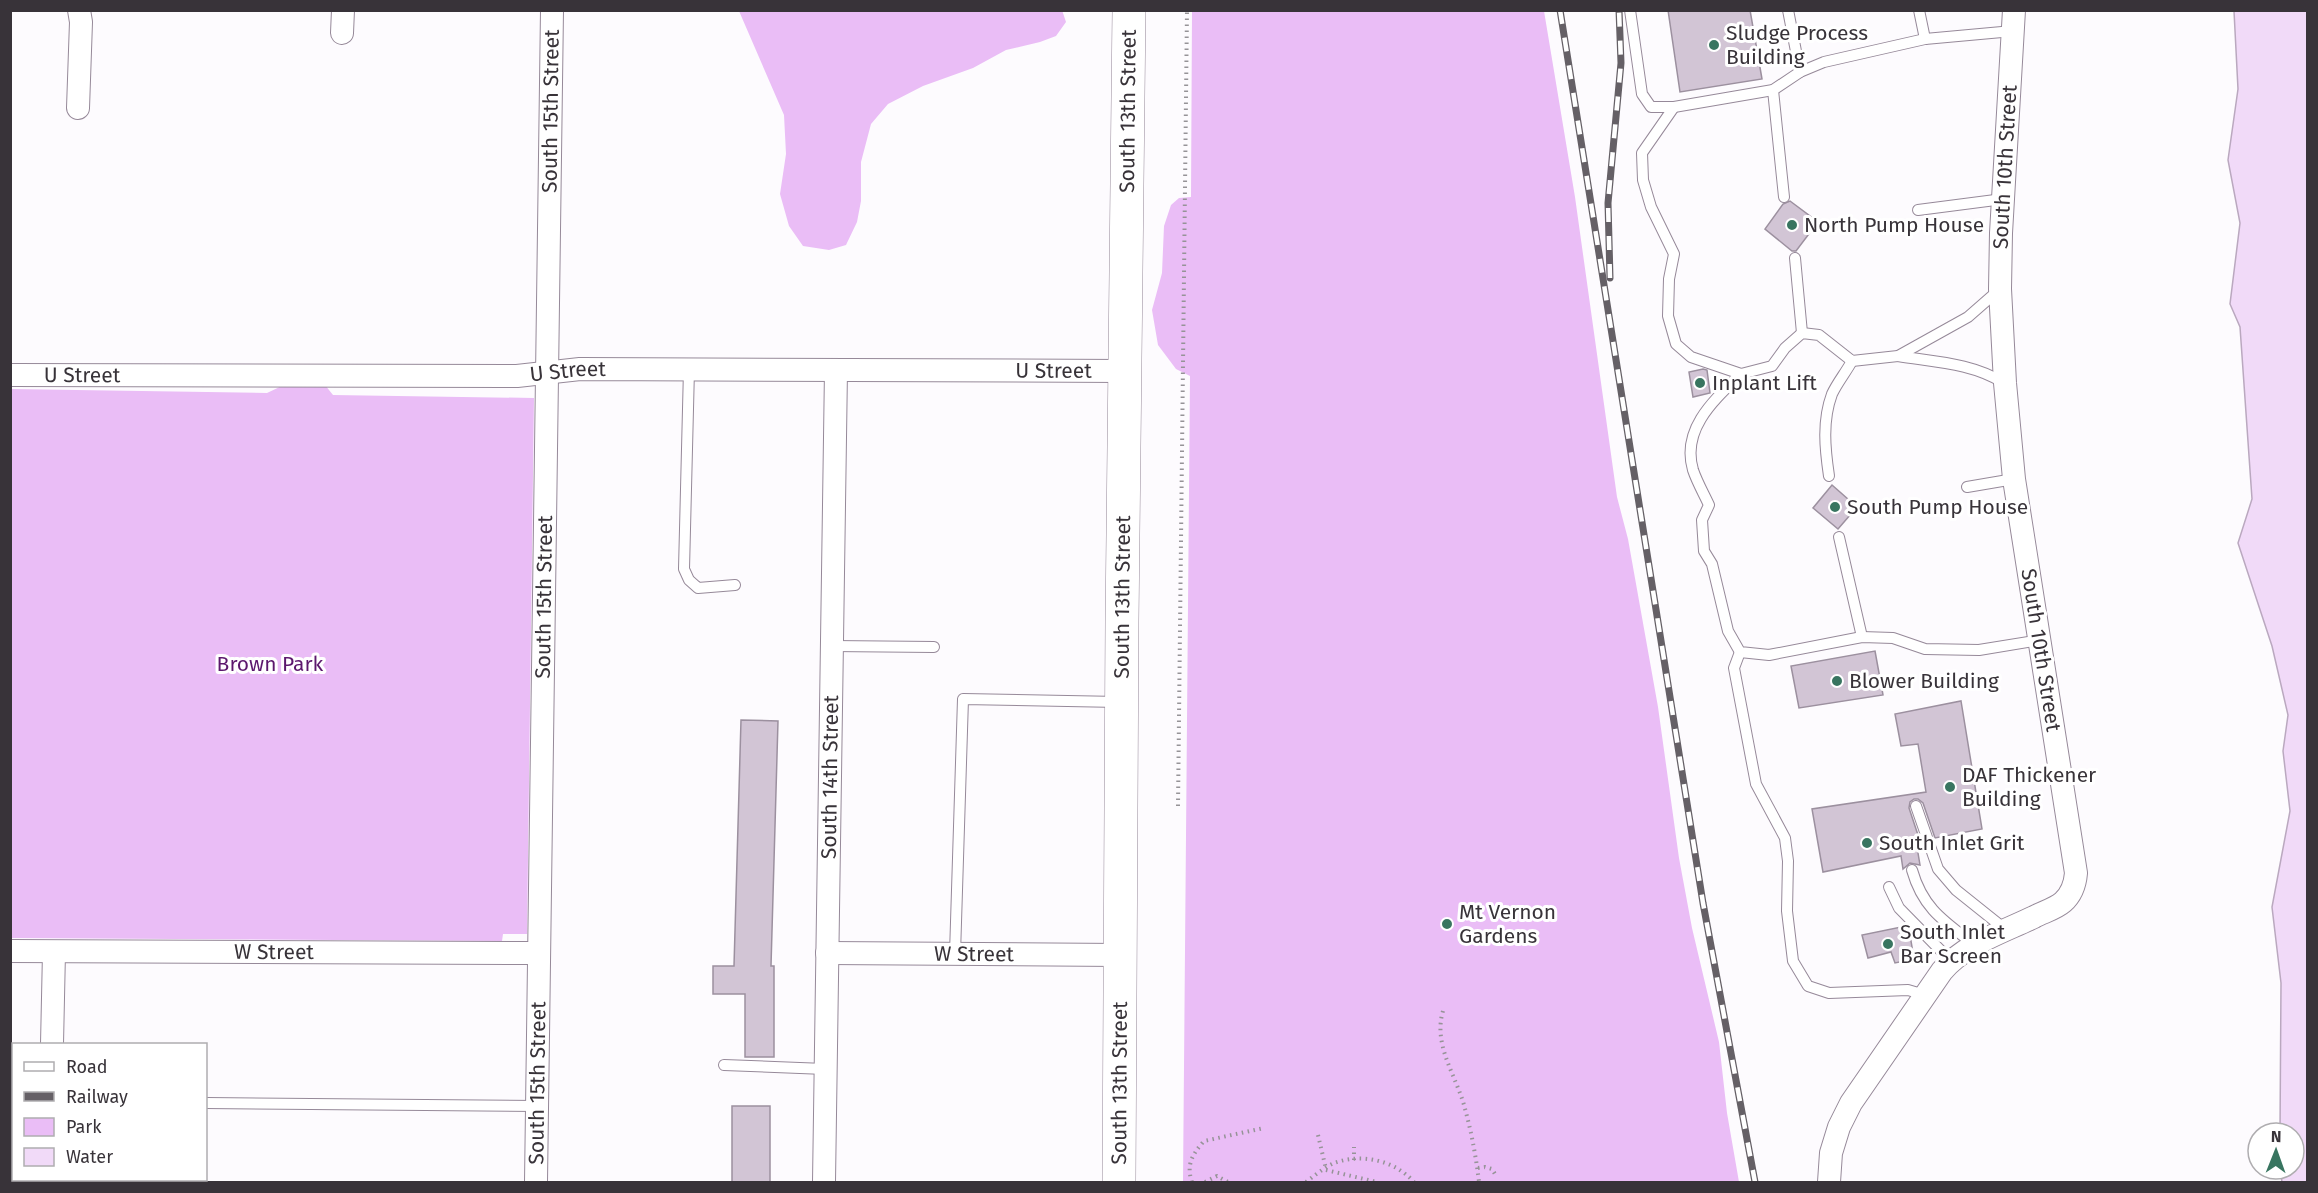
<svg xmlns="http://www.w3.org/2000/svg" width="2318" height="1193" viewBox="0 0 2318 1193" font-family="'Fira Sans',sans-serif">
  <style>
    .green { fill: #eabdf6 }
    .water { fill: #f1daf8; stroke: #baa8bf; stroke-width: 1.5 }
    .building { fill: #d2c5d5; stroke: #9c909f; stroke-width: 1.5 }
    .lines { fill: none; stroke-linecap: round; stroke-linejoin: round }
    .lane-casing { stroke: #968999; stroke-width: 12 }
    .street-casing { stroke: #968999; stroke-width: 24 }
    .primary-casing { stroke: #968999; stroke-width: 34 }
    .path { stroke: #969397; stroke-width: 4; stroke-dasharray: 1.5 4.5; stroke-linecap: butt }
    .lane { stroke: #fff; stroke-width: 10 }
    .street { stroke: #fff; stroke-width: 22 }
    .primary { stroke: #fff; stroke-width: 33 }
    .rail-casing { stroke: #656066; stroke-width: 7 }
    .rail { stroke: #fff; stroke-width: 4.5; stroke-dasharray: 14; stroke-linecap: butt }
    .poi-dot { fill: #387560; stroke: #fff; stroke-width: 2 }
    .labels { text-anchor: middle; dominant-baseline: central; stroke-width: 6; stroke-linejoin: round; paint-order: stroke }
    .poi-label { font-size: 21px; fill: #383339; stroke: #fff; text-anchor: start }
    .street-label { font-size: 21px; fill: #383339; stroke: #fff }
    .park-label { font-size: 21px; fill: #5c186d; stroke: #fff }
  </style>
  <rect width="100%" height="100%" fill="#fdfbfe"/>
  <g class="green">
    <path d="M1062,10L1066,22L1056,36L1040,42L1006,50L973,68L923,86L888,104L871,124L861,162V201L857,222L846,245L829,250L803,246L789,226L780,194L786,154L784,115L739,11Z"/>
    <path d="M1192,11H1544L1575,197L1617,497L1628,539L1658,707L1679,858L1692,928L1719,1042L1727,1113L1739,1182H1183L1190,376L1176,369L1158,345L1152,310L1162,273L1164,226L1171,205L1179,198L1191,197Z"/>
    <path d="M286,384L325,385L333,395L534,398L527,934H503L502,941L11,938V389L267,393Z"/>
  </g>
  <path class="water" d="M2234,11H2307V1182H2282L2280,1169H2294V1133H2280L2281,983L2272,907L2290,811L2283,751L2288,715L2272,646L2238,543L2252,499L2240,327L2230,304L2240,223L2228,160L2238,89Z"/>
  <g class="building">
    <path d="M1668,10H1750L1762,79L1680,92Z"/>
    <path d="M1790,201L1818,222L1796,251H1792L1765,229L1783,204Z"/>
    <path d="M1703,369L1707,370L1710,393L1693,397L1689,372Z"/>
    <path d="M1832,485L1857,507L1838,529L1813,508Z"/>
    <path d="M1875,651L1883,695L1799,708L1791,666Z"/>
    <path d="M1961,701L1982,829L1935,838L1923,803L1918,799H1914L1910,802L1909,808L1920,841H1916L1920,865L1910,863L1903,869L1901,856L1823,872L1812,809L1926,792L1918,744L1901,746L1895,714Z"/>
    <path d="M741,720L778,721L771,966H774V1057H745V994H713V966H734Z"/>
    <path d="M1906,926L1909,929L1914,959L1895,963L1891,952L1868,958L1862,935Z"/>
    <rect x="732" y="1106" width="38" height="76"/>
  </g>
  <g class="lines">
    <defs>
      <g id="lane">
        <path d="M1630,10L1642,94L1651,107H1674L1773,90L1800,72L1824,62L1925,39L2013,31"/>
        <path d="M1788,10L1800,72"/>
        <path d="M1919,10L1925,39"/>
        <path d="M1773,90L1784,197"/>
        <path d="M1674,107L1642,153L1643,180L1651,207L1674,254L1669,279L1668,316L1676,344L1691,357L1741,374L1772,366L1785,348L1802,333L1819,335L1852,361L1898,356L1968,317L2000,289"/>
        <path d="M1918,210L2003,199"/>
        <path d="M1795,258L1802,333"/>
        <path d="M1898,356C1935,362 1972,363 2004,383"/>
        <path d="M689,369L684,569L689,580L698,588L735,585"/>
        <path d="M1741,374C1714,400 1681,429 1693,470C1697,482 1704,494 1709,505L1702,520L1704,551L1712,564L1728,631L1740,652L1769,655L1862,637L1893,638L1925,649L1979,650L2040,640"/>
        <path d="M1829,476C1825,449 1822,421 1832,394C1837,383 1846,372 1852,361"/>
        <path d="M1967,487L2014,479"/>
        <path d="M1839,537L1862,637"/>
        <path d="M832,646L934,647"/>
        <path d="M1740,652L1734,668L1756,784L1785,838L1788,861L1787,911L1793,961L1808,986L1829,993L1908,990L1925,995"/>
        <path d="M1916,806L1938,869L1956,890L2006,930"/>
        <path d="M1912,870C1923,909 1945,922 1975,945"/>
        <path d="M1889,887L1899,908L1951,961"/>
        <path d="M955,954L963,699L1119,702"/>
        <path d="M724,1065L825,1069"/>
        <path d="M206,1103L537,1106"/>
      </g>
      <g id="street">
        <path d="M342,33L343,10"/>
        <path d="M78,108L81,22L79,10"/>
        <path id="s1" d="M10,375L517,376L580,369L1124,371"/>
        <path id="s2" d="M10,951L538,953"/>
        <path id="s3" d="M827,953L1121,955"/>
        <path d="M52,1044L54,952"/>
        <path d="M50,1182V1180"/>
        <path id="s4" d="M536,1182L552,10"/>
        <path id="s5" d="M824,1182L836,370"/>
        <path id="s6" d="M1829,1182L1831,1153L1839,1127L1851,1103L1942,971C1965,944 2003,932 2034,917C2043,912 2055,909 2063,902C2072,894 2075,885 2076,873L2014,479L2005,383L2000,289L2001,233L2014,10"/>
      </g>
      <g id="primary">
        <path id="s7" d="M1119,1182L1122,622L1129,10"/>
      </g>
    </defs>
    <use href="#lane" class="lane-casing"/>
    <use href="#street" class="street-casing"/>
    <use href="#primary" class="primary-casing"/>
    <g class="path">
      <path d="M1178,806L1187,10"/>
      <path d="M1443,1011C1433,1044 1455,1074 1464,1105C1471,1130 1476,1156 1479,1182"/>
      <path d="M1318,1135L1326,1169"/>
      <path d="M1354,1160V1147"/>
      <path d="M1478,1168L1485,1167L1492,1169L1495,1174"/>
      <path d="M1326,1170L1377,1182"/>
      <path d="M1192,1182C1186,1165 1192,1155 1204,1141L1264,1128"/>
      <path d="M1205,1182L1217,1176L1228,1182"/>
      <path d="M1306,1182C1314,1176 1325,1167 1334,1163C1362,1153 1394,1160 1414,1182"/>
    </g>
    <use href="#lane" class="lane"/>
    <use href="#street" class="street"/>
    <use href="#primary" class="primary"/>
    <defs>
      <g id="rail">
        <path d="M1560,10L1703,903L1755,1182"/>
        <path d="M1610,278L1608,203L1621,63L1619,10"/>
      </g>
    </defs>
    <use href="#rail" class="rail-casing"/>
    <use href="#rail" class="rail"/>
  </g>
  <g class="poi-dot">
    <circle cx="1714" cy="45" r="6"/>
    <circle cx="1792" cy="225" r="6"/>
    <circle cx="1700" cy="383" r="6"/>
    <circle cx="1835" cy="507" r="6"/>
    <circle cx="1837" cy="681" r="6"/>
    <circle cx="1950" cy="787" r="6"/>
    <circle cx="1867" cy="843" r="6"/>
    <circle cx="1447" cy="924" r="6"/>
    <circle cx="1888" cy="944" r="6"/>
  </g>
  <g class="labels">
    <g class="poi-label">
      <text x="1726" y="33">Sludge Process<tspan x="1726" dy="24">Building</tspan></text>
      <text x="1804" y="225">North Pump House</text>
      <text x="1712" y="383">Inplant Lift</text>
      <text x="1847" y="507">South Pump House</text>
      <text x="1849" y="681">Blower Building</text>
      <text x="1962" y="775">DAF Thickener<tspan x="1962" dy="24">Building</tspan></text>
      <text x="1879" y="843">South Inlet Grit</text>
      <text x="1459" y="912">Mt Vernon<tspan x="1459" dy="24">Gardens</tspan></text>
      <text x="1900" y="932">South Inlet<tspan x="1900" dy="24">Bar Screen</tspan></text>
    </g>
    <g class="street-label">
      <text stroke="none"><textPath href="#s4" startOffset="1071">South 15th Street</textPath></text>
      <text stroke="none"><textPath href="#s7" startOffset="1071">South 13th Street</textPath></text>
      <text stroke="none"><textPath href="#s6" startOffset="1128">South 10th Street</textPath></text>
      <text stroke="none"><textPath href="#s1" startOffset="1044">U Street</textPath></text>
      <text stroke="none"><textPath href="#s1" startOffset="558">U Street</textPath></text>
      <text stroke="none"><textPath href="#s1" startOffset="72">U Street</textPath></text>
      <text stroke="none"><textPath href="#s7" startOffset="585">South 13th Street</textPath></text>
      <text stroke="none"><textPath href="#s4" startOffset="585">South 15th Street</textPath></text>
      <text transform="translate(2041 650) rotate(81)">South 10th Street</text>
      <text stroke="none"><textPath href="#s5" startOffset="405">South 14th Street</textPath></text>
      <text stroke="none"><textPath href="#s2" startOffset="264">W Street</textPath></text>
      <text stroke="none"><textPath href="#s3" startOffset="147">W Street</textPath></text>
      <text stroke="none"><textPath href="#s4" startOffset="99">South 15th Street</textPath></text>
      <text stroke="none"><textPath href="#s7" startOffset="99">South 13th Street</textPath></text>
    </g>
    <g class="park-label">
      <text x="270" y="664">Brown Park</text>
    </g>
  </g>
  <rect width="2318" height="1193" fill="none" stroke="#383339" stroke-width="24"/>
  <rect x="12" y="1043" width="195" height="138" fill="#ffffff" stroke="#afadb0" stroke-width="1.5"/>
  <rect x="24" y="1062" width="30" height="9" fill="#ffffff" stroke="#afadb0" stroke-width="1.5"/>
  <text x="66" y="1073" font-size="18" fill="#383339">Road</text>
  <rect x="24" y="1092" width="30" height="9" fill="#656066" stroke="#afadb0" stroke-width="1.5"/>
  <text x="66" y="1103" font-size="18" fill="#383339">Railway</text>
  <rect x="24" y="1118" width="30" height="18" fill="#eabdf6" stroke="#afadb0" stroke-width="1.5"/>
  <text x="66" y="1133" font-size="18" fill="#383339">Park</text>
  <rect x="24" y="1148" width="30" height="18" fill="#f1daf8" stroke="#afadb0" stroke-width="1.5"/>
  <text x="66" y="1163" font-size="18" fill="#383339">Water</text>
  <g transform="translate(2276 1151) rotate(1)"><circle r="28" fill="#ffffff" stroke="#afadb0" stroke-width="1.5"/>
  <path d="M0-4.5L10 22L0 15L-10 22Z" fill="#387560"/>
  <text y="-9" font-size="16" font-weight="bold" text-anchor="middle" fill="#383339">N</text>
  </g>
</svg>
